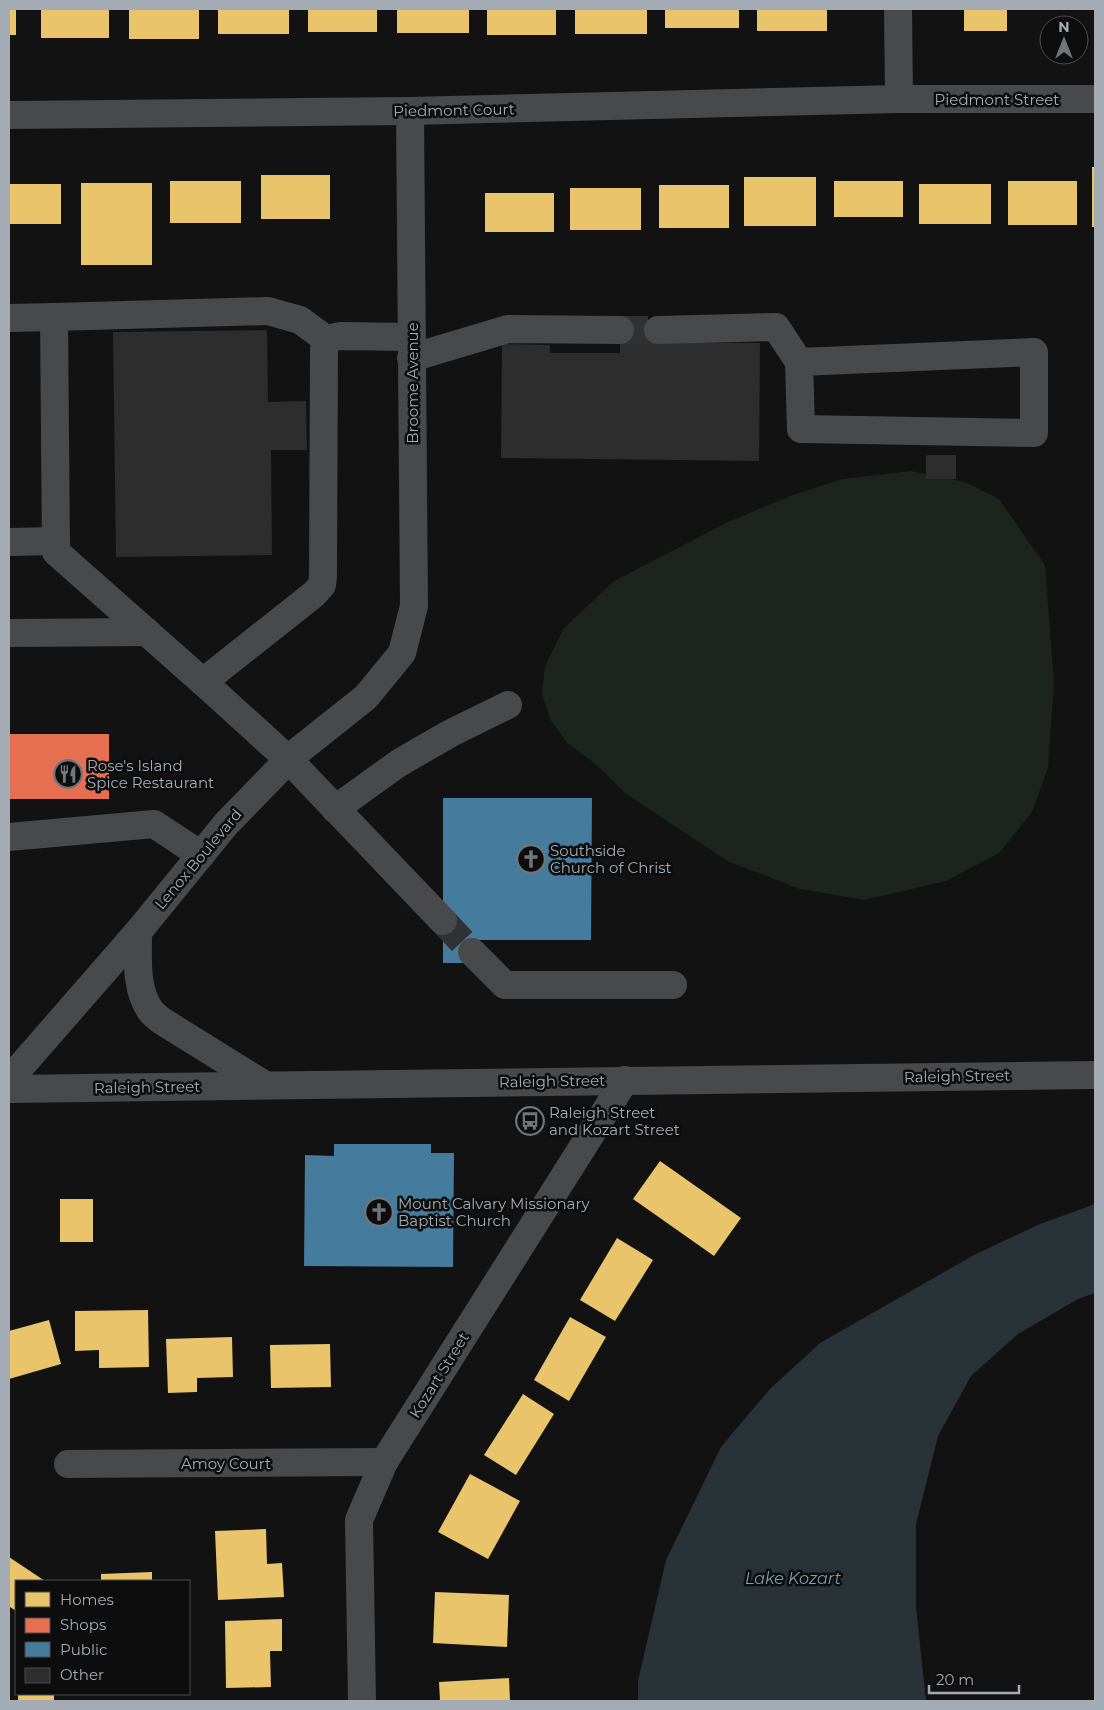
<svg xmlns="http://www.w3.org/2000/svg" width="1104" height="1710" viewBox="0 0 1104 1710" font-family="Montserrat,sans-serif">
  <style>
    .green { fill: #1d231d }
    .water { fill: #293236 }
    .homes { fill: #e9c46a }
    .shops { fill: #e76f51 }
    .public { fill: #457b9d }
    .building { fill: #2d2d2e }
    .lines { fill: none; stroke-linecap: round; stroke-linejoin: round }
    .minor-tunnel { stroke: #2f3133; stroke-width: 28; stroke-dasharray: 28 14; stroke-linecap: butt }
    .minor { stroke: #47494b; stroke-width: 28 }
    .labels { text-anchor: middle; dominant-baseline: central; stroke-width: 5; stroke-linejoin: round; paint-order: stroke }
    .street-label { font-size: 15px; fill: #a3acb4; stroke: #0d0d0e }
    .poi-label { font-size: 15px; fill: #a3acb4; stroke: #0d0d0e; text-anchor: start }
    .water-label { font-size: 16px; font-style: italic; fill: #7aa1af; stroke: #0d0d0e }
  </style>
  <rect width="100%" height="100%" fill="#121213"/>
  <path class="green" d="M911,471L965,482L999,499L1045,565L1054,683L1048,768L1032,812L999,853L946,881L864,900L800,889L729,862L625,793L597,765L567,743L550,719L542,694L545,666L564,628L614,581L726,523L790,496L842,479Z"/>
  <path class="water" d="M1095,1204V1293L1078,1299L1018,1334L971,1376L938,1436L916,1524V1607L926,1701H638V1681L666,1560L721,1447L770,1389L820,1343L974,1255L1040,1224Z"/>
  <g class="homes">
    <rect x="9" y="9" width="7" height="26"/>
    <rect x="41" y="9" width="68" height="29"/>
    <rect x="129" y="9" width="70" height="30"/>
    <rect x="218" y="9" width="71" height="25"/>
    <rect x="308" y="9" width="69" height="23"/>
    <rect x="397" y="9" width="72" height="24"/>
    <rect x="487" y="9" width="69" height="26"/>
    <rect x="575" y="9" width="72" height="25"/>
    <rect x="665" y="9" width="74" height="19"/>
    <rect x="757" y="9" width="70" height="22"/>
    <rect x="964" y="9" width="43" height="22"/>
    <rect x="1092" y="167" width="3" height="60"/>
    <rect x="261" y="175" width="69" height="44"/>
    <rect x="744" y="177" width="72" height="49"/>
    <rect x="170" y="181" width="71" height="42"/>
    <rect x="834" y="181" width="69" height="36"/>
    <rect x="1008" y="181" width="69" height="44"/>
    <rect x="81" y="183" width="71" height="82"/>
    <rect x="9" y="184" width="52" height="40"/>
    <rect x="919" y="184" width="72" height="40"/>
    <rect x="659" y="185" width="70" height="43"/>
    <rect x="570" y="188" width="71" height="42"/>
    <rect x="485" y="193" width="69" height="39"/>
    <path d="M660,1161L741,1218L714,1256L633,1199Z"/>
    <rect x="60" y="1199" width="33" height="43"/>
    <path d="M617,1238L653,1260L615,1321L580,1300Z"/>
    <path d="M148,1310L149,1367L99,1368V1350L75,1351V1311Z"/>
    <path d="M570,1317L606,1337L569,1401L534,1380Z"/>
    <path d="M49,1320L61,1364L9,1379V1331Z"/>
    <path d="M232,1337L233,1377L197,1378V1392L168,1393L166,1339Z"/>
    <path d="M330,1344L331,1387L271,1388L270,1345Z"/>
    <path d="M523,1394L554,1414L516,1475L484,1455Z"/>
    <path d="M470,1474L520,1501L488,1559L438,1532Z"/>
    <path d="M266,1529L267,1564L282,1563L284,1597L218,1600L215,1531Z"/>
    <path d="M9,1557L45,1581H16V1611L10,1607L9,1609Z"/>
    <path d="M152,1572V1581H101V1574Z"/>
    <path d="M435,1592L509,1595L507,1647L433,1643Z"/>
    <path d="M282,1619V1651H270L271,1687L226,1688L225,1621Z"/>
    <path d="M509,1678L510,1701H440L439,1682Z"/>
    <rect x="18" y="1694" width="36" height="7"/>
  </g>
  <rect class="shops" x="9" y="734" width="100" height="65"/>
  <g class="public">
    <path d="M443,798H592L591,940H472V963H443Z"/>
    <path d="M334,1144H431V1153H454L453,1267L304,1266L305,1155L334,1156Z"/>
  </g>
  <g class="building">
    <path d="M620,323H658L657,342L760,343L759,461L501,458L502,344L550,345V353H620Z"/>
    <path d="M267,330L268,402L306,401L307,450H271L272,555L116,557L113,332Z"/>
    <rect x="926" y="455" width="30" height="24"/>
  </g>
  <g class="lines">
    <g class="minor-tunnel">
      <path d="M620,330H658"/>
      <path d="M443,921L472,952"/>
    </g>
    <g class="minor">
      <path d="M898,9L899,99"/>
      <path d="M9,115L410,111L899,99H1095"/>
      <path d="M9,318L54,317"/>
      <path d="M658,330L776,327L799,362L1034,352V433L801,429L799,362"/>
      <path d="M411,337L342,336C331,337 328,339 324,349L323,576L322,585L314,594L203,682L289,760L443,921"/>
      <path d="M411,358L508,329L620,330"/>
      <path d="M9,542L56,541"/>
      <path d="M9,633L147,632"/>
      <path d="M203,682L56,552L54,317L268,311L300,320L327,340"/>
      <path d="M335,809L399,763L451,733L508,705"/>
      <path d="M9,837L154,824L201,855"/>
      <path d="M138,932C138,957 135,988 150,1010C153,1014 158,1018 162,1021L265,1085"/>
      <path d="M472,952L505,985H673"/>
      <path d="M9,1080L138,932L226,824L293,755L366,697L402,653L414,606L410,111"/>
      <path d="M9,1089L1095,1075"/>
      <path d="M68,1464L384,1462"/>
      <path d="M362,1701L359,1520L384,1462L625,1080"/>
    </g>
  </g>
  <defs>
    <symbol id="restaurant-ring" viewBox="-11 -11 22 22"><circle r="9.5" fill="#0d0d0e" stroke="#70767c" stroke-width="1.5"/><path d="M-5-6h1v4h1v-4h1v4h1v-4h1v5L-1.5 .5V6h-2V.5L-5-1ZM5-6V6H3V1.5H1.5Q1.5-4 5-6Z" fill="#70767c"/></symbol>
    <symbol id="church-ring" viewBox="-11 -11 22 22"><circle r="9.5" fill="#0d0d0e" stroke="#70767c" stroke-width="1.5"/><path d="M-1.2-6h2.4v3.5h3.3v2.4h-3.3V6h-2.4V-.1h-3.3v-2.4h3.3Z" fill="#70767c"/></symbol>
    <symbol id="bus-ring" viewBox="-11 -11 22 22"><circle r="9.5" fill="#0d0d0e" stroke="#70767c" stroke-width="1.5"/><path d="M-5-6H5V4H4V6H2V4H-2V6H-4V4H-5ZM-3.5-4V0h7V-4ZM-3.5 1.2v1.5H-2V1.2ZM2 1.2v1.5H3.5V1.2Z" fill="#70767c"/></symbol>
  </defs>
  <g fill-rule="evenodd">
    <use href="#restaurant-ring" x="52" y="758" width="32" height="32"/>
    <use href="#church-ring" x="515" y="843" width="32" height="32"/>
    <use href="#bus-ring" x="514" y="1105" width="32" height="32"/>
    <use href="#church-ring" x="363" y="1196" width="32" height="32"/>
  </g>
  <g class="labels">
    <g class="street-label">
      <text x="997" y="99">Piedmont Street</text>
      <text transform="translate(454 110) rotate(-1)">Piedmont Court</text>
      <text transform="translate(412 383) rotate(-90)">Broome Avenue</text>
      <text transform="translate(198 859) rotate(-50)">Lenox Boulevard</text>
      <text transform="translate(957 1076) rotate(-1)">Raleigh Street</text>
      <text transform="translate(552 1081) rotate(-1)">Raleigh Street</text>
      <text transform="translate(147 1087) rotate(-1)">Raleigh Street</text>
      <text transform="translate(439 1375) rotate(-58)">Kozart Street</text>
      <text x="226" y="1463">Amoy Court</text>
    </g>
    <g class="poi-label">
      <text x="87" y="765">Rose's Island<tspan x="87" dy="17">Spice Restaurant</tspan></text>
      <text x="550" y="850">Southside<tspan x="550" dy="17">Church of Christ</tspan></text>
      <text x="549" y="1112">Raleigh Street<tspan x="549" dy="17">and Kozart Street</tspan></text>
      <text x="398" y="1203">Mount Calvary Missionary<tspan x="398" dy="17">Baptist Church</tspan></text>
    </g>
    <g class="water-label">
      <text x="793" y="1578">Lake Kozart</text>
    </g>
  </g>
  <rect width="1104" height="1710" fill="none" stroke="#a3acb4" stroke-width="20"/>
  <rect x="15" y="1580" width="175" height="115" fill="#0d0d0e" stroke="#494d50"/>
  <rect x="25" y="1592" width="25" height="15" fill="#e9c46a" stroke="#494d50"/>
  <text x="60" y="1605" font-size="15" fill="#a3acb4">Homes</text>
  <rect x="25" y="1618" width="25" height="15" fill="#e76f51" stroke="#494d50"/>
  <text x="60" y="1630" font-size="15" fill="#a3acb4">Shops</text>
  <rect x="25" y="1642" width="25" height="15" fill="#457b9d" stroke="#494d50"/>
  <text x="60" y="1655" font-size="15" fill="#a3acb4">Public</text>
  <rect x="25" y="1668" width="25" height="15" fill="#2d2d2e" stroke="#494d50"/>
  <text x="60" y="1680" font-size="15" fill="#a3acb4">Other</text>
  <g transform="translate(1064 40)"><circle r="24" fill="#0d0d0e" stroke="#494d50"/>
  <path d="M0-4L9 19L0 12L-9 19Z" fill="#70767c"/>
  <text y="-8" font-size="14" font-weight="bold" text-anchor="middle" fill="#a3acb4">N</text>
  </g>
  <path d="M929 1685v8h90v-8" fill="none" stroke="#a3acb4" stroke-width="2.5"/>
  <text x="936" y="1685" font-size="15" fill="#a3acb4" stroke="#0d0d0e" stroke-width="4" paint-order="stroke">20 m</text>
</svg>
